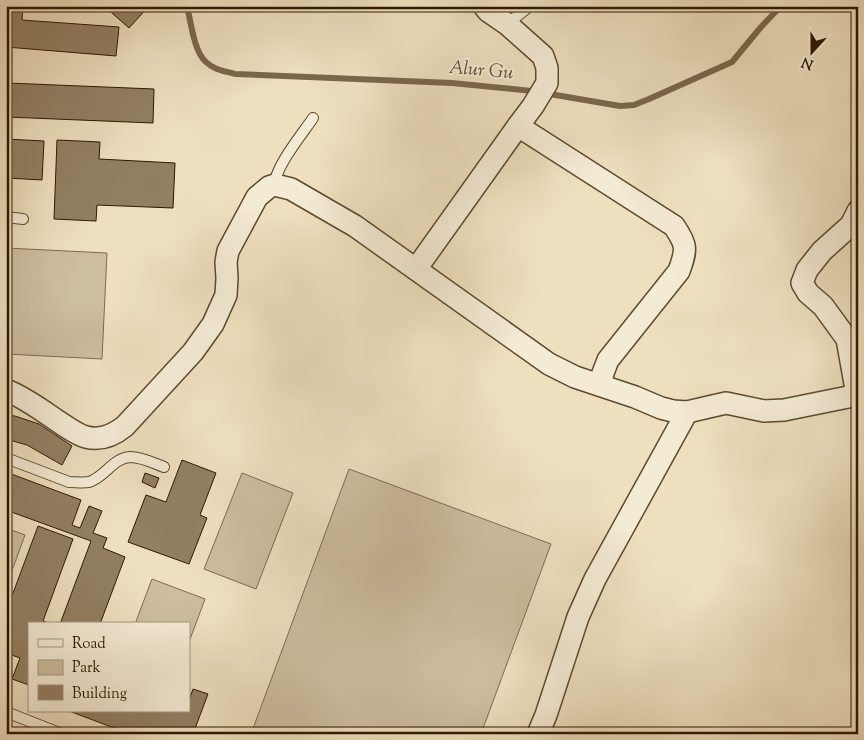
<svg xmlns="http://www.w3.org/2000/svg" width="864" height="740" viewBox="0 0 864 740" font-family="'Sorts Mill Goudy',serif">
  <style>
    .green { fill: #cdbe9f; stroke: #7e6b50 }
    .lines { fill: none; stroke-linecap: round; stroke-linejoin: round }
    .stream { stroke: #7a674c; stroke-width: 6 }
    .building { fill: #928063; stroke: #2e1800 }
    .service-casing { stroke: #5e4a30; stroke-width: 12 }
    .minor-casing { stroke: #5e4a30; stroke-width: 24 }
    .service { stroke: #f4ebd5; stroke-width: 10 }
    .minor { stroke: #f4ebd5; stroke-width: 21 }
    .labels { text-anchor: middle; dominant-baseline: central; stroke-width: 4.5; stroke-linejoin: round; paint-order: stroke }
    .water-label { font-size: 19px; font-style: italic; fill: #614d32; stroke: #f4ebd5 }
  </style>
  <rect width="100%" height="100%" fill="#eee0bf"/>
  <filter id="stains"><feTurbulence type="fractalNoise" baseFrequency=".004" numOctaves="4"/><feColorMatrix values="0 0 0 0 .2 0 0 0 0 .09 0 0 0 0 .02 0 0 0 .5 -.17"/></filter>
  <radialGradient id="worn" r=".72"><stop offset=".6" stop-color="#630" stop-opacity="0"/><stop offset="1" stop-color="#630" stop-opacity=".3"/></radialGradient>
  <g class="green">
    <path d="M6,248L107,253L102,359L6,354Z"/>
    <path d="M349,469L551,544L481,734H251Z"/>
    <path d="M242,473L293,493L256,589L204,569Z"/>
    <path d="M6,528L25,535L10,576L6,575Z"/>
    <path d="M152,579L205,599L189,642V624H135Z"/>
  </g>
  <g class="lines">
    <path class="stream" d="M187,6C191,22 194,52 206,62C214,70 225,71 235,74L452,83L532,91L620,106L634,105L649,99L732,62L761,27L781,6"/>
  </g>
  <g class="building">
    <path d="M6,6H23L22,20L119,27L116,56L6,47Z"/>
    <path d="M104,6H149L129,28Z"/>
    <path d="M7,83L154,89L153,123L6,117Z"/>
    <path d="M6,139L44,141L42,180L6,178Z"/>
    <path d="M57,140L100,142L99,159L175,163L173,208L97,205L96,221L54,219Z"/>
    <path d="M6,415L15,416L39,424L72,446L62,465L27,445L6,439Z"/>
    <path d="M182,460L216,473L200,515L207,518L189,564L128,542L146,495L166,502Z"/>
    <path d="M6,472L81,500L72,525L80,528L89,506L102,511L93,533L107,538L103,548L125,557L100,624H60L91,541L6,510Z"/>
    <path d="M145,473L159,478L155,488L142,482Z"/>
    <path d="M38,526L73,539L43,621L51,624H29V685L12,679L20,658L6,653V612Z"/>
    <path d="M193,689L208,694L193,734H130L69,711H189V700Z"/>
  </g>
  <g class="lines">
    <defs>
      <g id="service">
        <path d="M507,24L530,6"/>
        <path d="M275,185C274,168 303,133 313,118"/>
        <path d="M6,217L23,219"/>
        <path d="M6,458L69,482C76,482 83,483 89,482C105,477 113,458 130,457C142,457 153,463 164,467"/>
        <path d="M6,712L62,734"/>
      </g>
      <g id="minor">
        <path d="M484,6L488,11L507,24L543,56L547,68V83L533,106L518,126"/>
        <path d="M416,269L518,126L674,226C687,245 687,249 679,271L608,360L603,373L600,385"/>
        <path d="M6,390C26,398 44,412 62,424C70,429 78,435 86,437C101,441 114,435 125,426L193,352L213,324L226,295L227,278L226,262L228,251L257,197L269,187L275,185L291,189L355,226L549,364L575,377L635,397L661,408L673,411L687,412L726,403L764,411L784,410L858,395"/>
        <path d="M857,395L847,339L823,306L808,293L802,283L807,270L822,251L851,225L858,211"/>
        <path d="M538,734L546,715L578,617L595,579L687,412"/>
      </g>
    </defs>
    <use href="#service" class="service-casing"/>
    <use href="#minor" class="minor-casing"/>
    <use href="#service" class="service"/>
    <use href="#minor" class="minor"/>
  </g>
  <g class="labels">
    <g class="water-label">
      <text transform="translate(481 71) rotate(5)">Alur Gu</text>
    </g>
  </g>
  <rect width="864" height="740" fill="none" stroke="#eee0bf" stroke-width="25"/>
  <rect x="8" y="8" width="849" height="725" fill="none" stroke="#2e1800" stroke-width="2.5"/>
  <rect x="12" y="12" width="839" height="715" fill="none" stroke="#2e1800"/>
  <rect x="28" y="622" width="162" height="90" fill="#f4ebd5" stroke="#a59780"/>
  <rect x="38" y="639" width="25" height="8" fill="#f4ebd5" stroke="#a59780"/>
  <text x="72" y="648" font-size="15" fill="#2e1800">Road</text>
  <rect x="38" y="660" width="25" height="15" fill="#cdbe9f" stroke="#a59780"/>
  <text x="72" y="672" font-size="15" fill="#2e1800">Park</text>
  <rect x="38" y="685" width="25" height="15" fill="#928063" stroke="#a59780"/>
  <text x="72" y="698" font-size="15" fill="#2e1800">Building</text>
  <g transform="translate(812 52) rotate(201)" stroke="#f4ebd5" stroke-width="4" paint-order="stroke">
  <path d="M0-4L9 19L0 12L-9 19Z" fill="#2e1800"/>
  <text y="-8" font-size="14" font-weight="bold" text-anchor="middle" fill="#2e1800">N</text>
  </g>
  <rect width="100%" height="100%" filter="url(#stains)"/>
  <rect width="100%" height="100%" fill="url(#worn)"/>
</svg>
